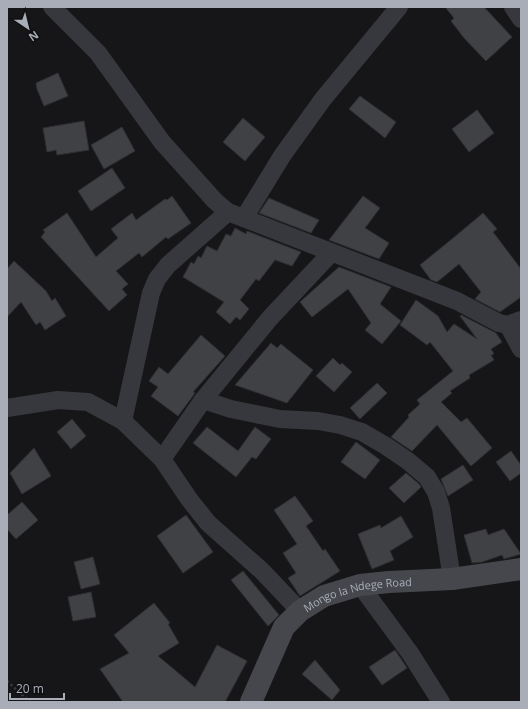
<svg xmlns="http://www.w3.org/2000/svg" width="528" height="709" viewBox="0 0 528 709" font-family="'Open Sans',sans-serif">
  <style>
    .building { fill: #404145; stroke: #303034 }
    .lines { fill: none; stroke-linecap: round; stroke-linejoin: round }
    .path { stroke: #3d3f44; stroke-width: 2.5; stroke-dasharray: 2 3; stroke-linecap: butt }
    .street { stroke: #37383d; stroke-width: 18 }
    .secondary { stroke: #45474d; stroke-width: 22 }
    .labels { text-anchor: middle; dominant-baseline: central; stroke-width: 3.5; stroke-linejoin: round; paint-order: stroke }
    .street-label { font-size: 11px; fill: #a8adb8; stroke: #111113 }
  </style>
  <rect width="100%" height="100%" fill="#161618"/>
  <g class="building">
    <path d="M445,7H484L512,37L486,61L464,38L451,21L454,18Z"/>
    <path d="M58,73L68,96L44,106L37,89L36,83Z"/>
    <path d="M360,96L396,122L385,138L349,109Z"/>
    <path d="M477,110L494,133L469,152L452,129Z"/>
    <path d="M243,118L265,137L245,161L223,142Z"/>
    <path d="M84,121L89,150L57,155L56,150L47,152L43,128Z"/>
    <path d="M122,127L135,151L104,169L91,145Z"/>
    <path d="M112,168L125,188L91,211L78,191Z"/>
    <path d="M172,196L191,223L168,239L166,237L142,257L139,253L116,271L128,284L122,289L127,295L109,311L41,237L45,232L43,230L67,213L96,257L118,238L111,229L132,213L136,220L165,199L167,200Z"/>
    <path d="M363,196L380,208L365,228L389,243L379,259L329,240Z"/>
    <path d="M269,198L319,220L311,233L259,213Z"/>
    <path d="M483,213L497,229L493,232L521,269V297L500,312L475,299L481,292L459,264L437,282L431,280L420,265L458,234Z"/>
    <path d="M235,228L246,234L247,231L301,252L292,266L275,260L259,281L256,279L240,300L249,309L240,320L236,317L230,324L216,312L224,302L183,277L191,262L194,264L198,256L201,258L207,246L217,251L226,234L231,236Z"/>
    <path d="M14,261L46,291L52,301L55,298L66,316L45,330L40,322L36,325L21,302L7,317V269Z"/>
    <path d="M339,267L391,287L380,304L401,321L382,344L365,330L371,323L348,289L312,317L300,302Z"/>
    <path d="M416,300L438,316L447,332L454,324L477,339L460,316L461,315L496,333L502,342L491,349L494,354L491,355L494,360L469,375L470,378L450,391L452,393L441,402L461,422L467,418L492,448L471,466L437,425L412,451L391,437L409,417L408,415L420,404L417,400L453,371L430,342L427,345L400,325Z"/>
    <path d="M201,335L225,356L193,392L195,393L178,416L151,396L158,387L149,381L159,367L168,374Z"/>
    <path d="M271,343L277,348L281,344L313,370L287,403L235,385Z"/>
    <path d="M333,358L340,365L342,363L352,372L334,392L316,376Z"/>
    <path d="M377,383L387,393L360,419L350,408Z"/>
    <path d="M72,419L86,436L71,449L57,432Z"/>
    <path d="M207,427L238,451L255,427L271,439L256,459L252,457L236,477L193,443Z"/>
    <path d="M356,442L380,460L365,479L341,462Z"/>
    <path d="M34,448L51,476L22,494L10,473Z"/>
    <path d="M511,451L521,465V473L510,481L496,462Z"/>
    <path d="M463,465L473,480L448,496L441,479Z"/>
    <path d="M406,473L419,484L421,487L404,503L389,488Z"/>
    <path d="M295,496L313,521L306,526L323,551L325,549L340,571L300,596L288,578L296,573L283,553L297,544L274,510Z"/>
    <path d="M22,502L38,520L16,539L7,529V515Z"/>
    <path d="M186,515L213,552L183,573L157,536Z"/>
    <path d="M401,516L413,537L390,551L394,560L372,569L358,534L380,525L381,528Z"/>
    <path d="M486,529L488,535L504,529L521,554L504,559L502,555L482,562L472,563L464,535Z"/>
    <path d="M93,557L100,584L81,589L74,562Z"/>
    <path d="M243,571L279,615L268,626L231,580Z"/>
    <path d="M91,592L96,617L73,621L68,597Z"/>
    <path d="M154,603L170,623L168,624L179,643L158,656L195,687L217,645L247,661L225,702H123L100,669L129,653L114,635Z"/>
    <path d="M395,650L407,668L382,685L369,667Z"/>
    <path d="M315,660L340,690L332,700L302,674Z"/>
  </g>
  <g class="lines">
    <path class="path" d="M7,681L30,702"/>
    <g class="street">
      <path d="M52,7L98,53L162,142L215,201L228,212L457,301L499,323L508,325L521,320"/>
      <path d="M513,7L521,19"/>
      <path d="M244,218L282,156L323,99L399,7"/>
      <path d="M508,325L521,349"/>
      <path d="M203,400L231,409L280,419L318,421L340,425L362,432L386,446L408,461L427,477L436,492L441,508L452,579"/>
      <path d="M7,408L58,400L88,402L123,421L162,459L189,499L208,523L262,571L300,611"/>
      <path d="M123,421L151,293L157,279L168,265L228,212"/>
      <path d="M162,459L203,400L270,318L331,253"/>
      <path d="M360,585L410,653L441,702"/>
    </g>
    <path class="secondary" id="s1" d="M251,702L284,627L300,611L324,596L360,585L389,582L452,579L521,569"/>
  </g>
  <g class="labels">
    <g class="street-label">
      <text stroke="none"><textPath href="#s1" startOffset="166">Mongo la Ndege Road</textPath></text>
    </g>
  </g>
  <rect width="528" height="709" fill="none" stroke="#a8adb8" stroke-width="16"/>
  <g transform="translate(28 28) rotate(145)" stroke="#111113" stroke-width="3" paint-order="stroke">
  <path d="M0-3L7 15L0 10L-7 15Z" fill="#a8adb8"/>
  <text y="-6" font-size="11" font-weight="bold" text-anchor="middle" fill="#a8adb8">N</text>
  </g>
  <path d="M10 693v6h54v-6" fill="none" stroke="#a8adb8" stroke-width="2"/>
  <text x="16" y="693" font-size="12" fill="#a8adb8" stroke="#111113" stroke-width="3" paint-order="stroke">20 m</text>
</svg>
